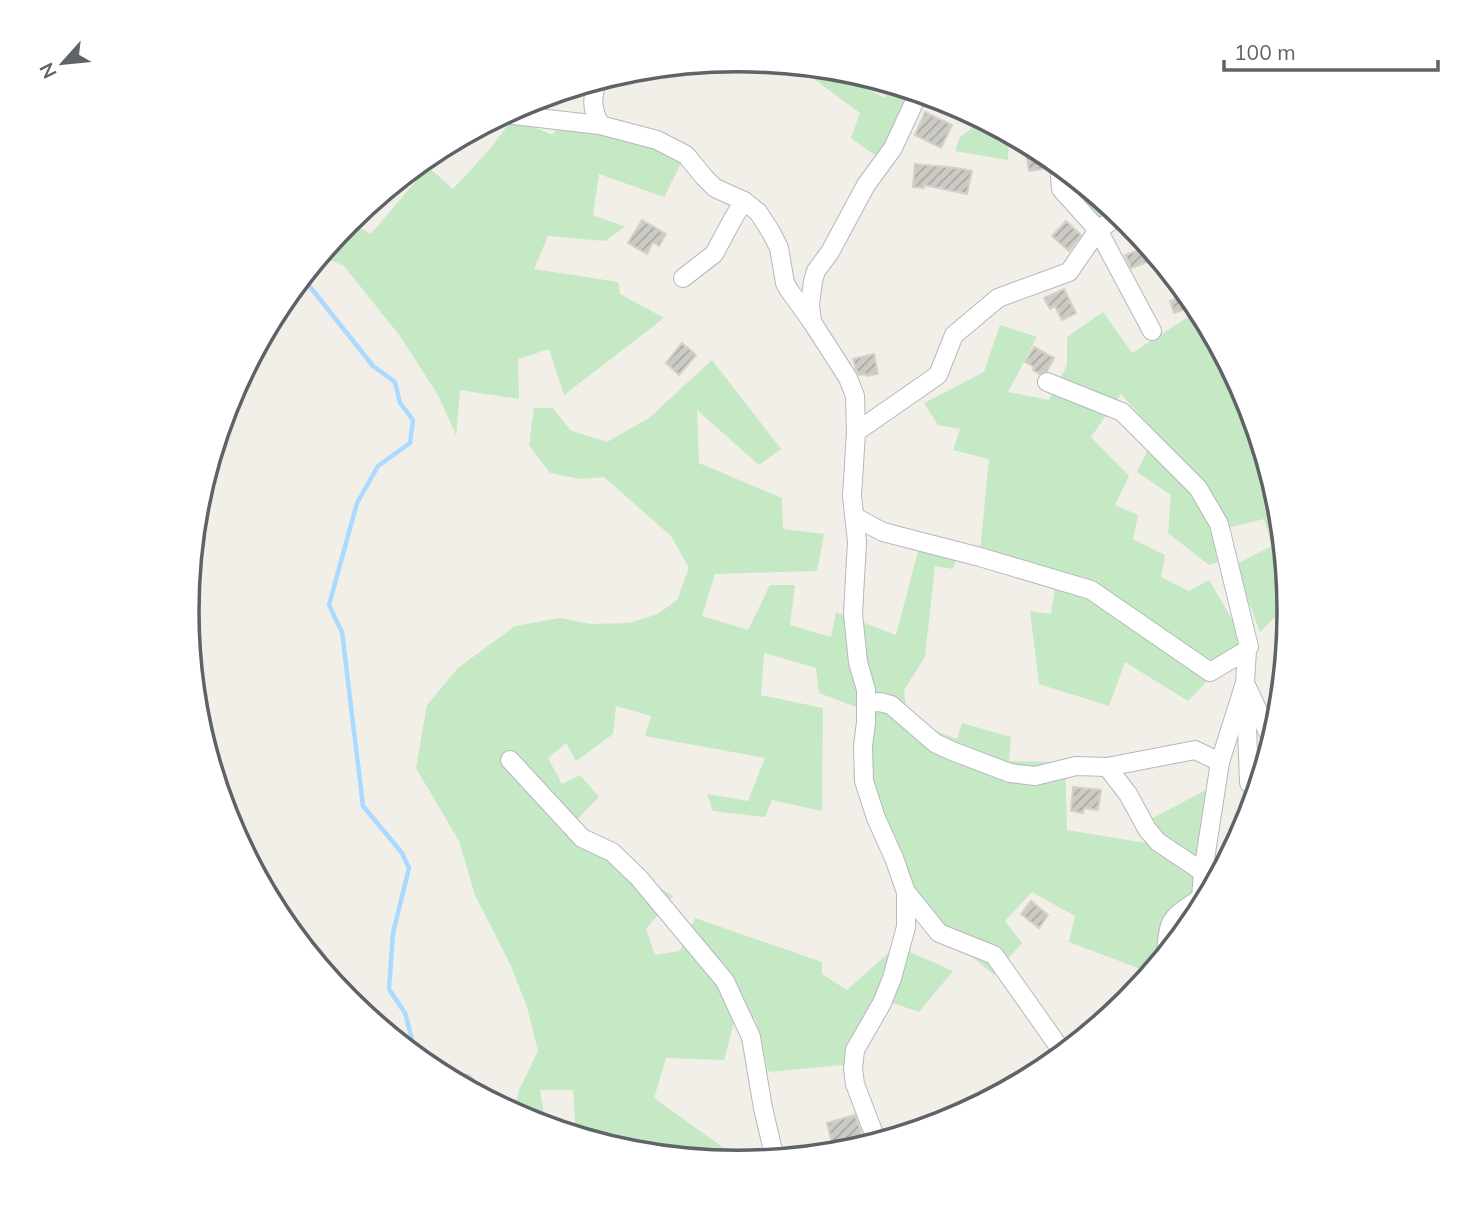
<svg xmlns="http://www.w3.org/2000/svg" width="1476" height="1222" viewBox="0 0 1476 1222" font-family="Mulish,sans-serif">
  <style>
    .grass { fill: #c5e8c5 }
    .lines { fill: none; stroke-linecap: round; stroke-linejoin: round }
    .stream { stroke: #aadaff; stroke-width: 4.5 }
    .building { fill: url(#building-hatch); stroke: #d6d1c6; stroke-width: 2 }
    .minor-casing { stroke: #b5b8bc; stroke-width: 20 }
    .minor { stroke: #fff; stroke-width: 18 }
    .rim { fill: none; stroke: #5f6368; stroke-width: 3.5 }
  </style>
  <defs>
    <pattern id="building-hatch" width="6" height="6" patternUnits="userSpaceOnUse" patternTransform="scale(1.75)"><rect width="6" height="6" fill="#cccac5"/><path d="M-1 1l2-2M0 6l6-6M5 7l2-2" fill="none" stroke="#a9a8a4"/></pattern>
  </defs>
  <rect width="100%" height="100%" fill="#f1efe8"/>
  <g class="grass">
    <path d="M813,67L834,69L884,98L895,85L929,99L876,156L851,138L860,113L810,76Z"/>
    <path d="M566,117L687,151L664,197L599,174L593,215L625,227L605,241L548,236L534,269L618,282L620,294L664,318L564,395L549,349L518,359L519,399L460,390L456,435L438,395L400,336L344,266L320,255L348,221L371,234L428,167L453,189L491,148L513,118L552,135Z"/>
    <path d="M983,120L1009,134L1008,160L955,151L960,137Z"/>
    <path d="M1067,171L1121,215L1123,230L1104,231L1069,195Z"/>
    <path d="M1199,310L1248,400L1279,504L1289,611L1288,628L1276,616L1260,632L1235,565L1272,546L1264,519L1227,528L1235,556L1209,565L1168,533L1171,495L1137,472L1156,433L1121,394L1091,437L1129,476L1115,505L1138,515L1133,539L1165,555L1161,577L1189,591L1209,580L1245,641L1188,701L1125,662L1109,706L1039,684L1030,611L1051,614L1057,574L980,552L989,459L953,450L960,429L938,425L924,403L984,372L1000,325L1037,337L1008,392L1049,400L1067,365V337L1103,312L1132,353Z"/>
    <path d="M712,360L781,449L759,465L697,410L699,463L782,498L783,529L824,534L817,571L715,574L702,616L748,630L770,585H795L790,625L831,637L836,612L896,635L922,536L961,542L953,569L935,566L925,657L904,690L907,720L957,739L962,723L1011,737L1009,761L1065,762L1067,830L1145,843L1151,819L1206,790L1217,815L1196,846L1222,870L1196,918L1151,973L1069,942L1075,916L1032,892L1005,921L1022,943L994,975L919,913L860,787L864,710L819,693L816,668L764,653L761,695L823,708L822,811L772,800L765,817L713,811L707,794L748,801L765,758L645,736L651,716L616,706L613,734L576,761L566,743L548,758L562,784L580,775L599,797L572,825L601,852L673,896L646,929L655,955L680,951L695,918L822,962V974L847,990L896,946L953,971L919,1012L875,997L857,1042L864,1063L768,1072L755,1018H735L724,1060L666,1058L654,1098L728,1151L723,1161L663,1155L637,1149L635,1152H630L576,1135L573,1090H540L546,1126L527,1120L513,1113L519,1090L538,1051L527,1007L511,966L475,895L459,841L416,768L427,705L458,668L515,626L560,618L591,624L629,623L658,614L677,600L689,568L671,536L604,477L580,479L550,473L529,445L534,408H553L570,430L607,442L649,418Z"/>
  </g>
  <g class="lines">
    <path class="stream" d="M301,279L307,283L373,366L395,382L400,403L413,420L410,443L378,466L357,503L329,605L342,632L363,806L402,853L409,868L393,933L389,989L405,1013L414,1046L411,1053"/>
  </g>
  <g class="building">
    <path d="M925,112L952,125L941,148L915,135Z"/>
    <path d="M1024,142L1050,157L1048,168L1029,171Z"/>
    <path d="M915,164L957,168L972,171L967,194L924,185V188L913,187Z"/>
    <path d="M642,220L666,234L659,246L653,242L647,254L628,243Z"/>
    <path d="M1066,221L1081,235L1069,251L1052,236Z"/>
    <path d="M1149,247L1158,258L1131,268L1125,255Z"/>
    <path d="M1167,269L1183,288L1197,305L1174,313L1170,301L1176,299L1166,270Z"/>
    <path d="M1064,289L1076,313L1062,320L1055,306L1050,309L1044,298Z"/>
    <path d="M682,343L696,355L679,375L666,363Z"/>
    <path d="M1034,347L1054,358L1047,371L1039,374L1033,370L1034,367L1025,362Z"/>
    <path d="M874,354L878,374L866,376L865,374L859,375L856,369L853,359Z"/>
    <path d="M1073,787L1101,790L1098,810L1084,808L1083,813L1071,811Z"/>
    <path d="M1031,901L1048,915L1039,928L1021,914Z"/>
    <path d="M855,1115L861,1132L860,1137L832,1143L827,1123Z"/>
  </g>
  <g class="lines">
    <defs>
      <g id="minor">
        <path d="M597,80C592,100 591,106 600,125"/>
        <path d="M504,114L600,125L657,140L686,155L704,177L715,188L744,201L758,212L771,232L779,248L785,283L789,290L812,322L848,378L855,396L856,432L852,496L857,542L853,614L858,662L866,690V722L863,746L864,781L876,818L894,858L906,892V927L892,978L882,1003L855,1050L853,1069L855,1084L877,1142"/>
        <path d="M1059,164L1061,189L1098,230L1152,331"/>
        <path d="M683,278L714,254L734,217L744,201"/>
        <path d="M812,322L810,305L813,281L816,271L830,252L866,185L893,148L919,92"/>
        <path d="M1047,382L1122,412L1198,488L1219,524L1249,647L1247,650"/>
        <path d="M856,432L938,375L954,335L998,298L1069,272L1098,230L1120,215"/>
        <path d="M855,517L883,532L980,557L1091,590L1210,672L1247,650L1245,683L1268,732L1274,735"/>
        <path d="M1246,697L1249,783L1257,791"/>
        <path d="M866,703L880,702L891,705L935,743L952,751L1010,773L1035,776L1076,766L1107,767L1195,750L1220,762"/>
        <path d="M510,760L582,838L612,852L639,878L725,981L751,1037L763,1108L775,1159"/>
        <path d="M1107,767L1128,794L1147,829L1158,842L1203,872"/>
        <path d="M260,881H262"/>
        <path d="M906,892L939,933L994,955L1064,1054"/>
        <path d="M1166,954C1169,916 1170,919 1201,898L1203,872L1220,762L1245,683"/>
        <path d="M465,1084L466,1088"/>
      </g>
    </defs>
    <use href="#minor" class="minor-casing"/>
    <use href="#minor" class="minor"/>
  </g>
  <path d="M0 0H1476V1222H0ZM199 611a539 539 0 1 1 1078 0a539 539 0 1 1-1078 0Z" fill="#fff" fill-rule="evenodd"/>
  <path class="rim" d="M199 611a539 539 0 1 1 1078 0a539 539 0 1 1-1078 0Z"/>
  <g transform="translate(63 63) rotate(243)" stroke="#ffffff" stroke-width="5" paint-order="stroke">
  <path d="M0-5L12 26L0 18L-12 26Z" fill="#5f6368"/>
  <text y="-10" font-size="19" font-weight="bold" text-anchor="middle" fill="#5f6368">N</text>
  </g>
  <path d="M1224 60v10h214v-10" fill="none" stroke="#5f6368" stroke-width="3.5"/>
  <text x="1234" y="60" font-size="21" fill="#5f6368" stroke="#ffffff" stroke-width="5" paint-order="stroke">100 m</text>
</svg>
